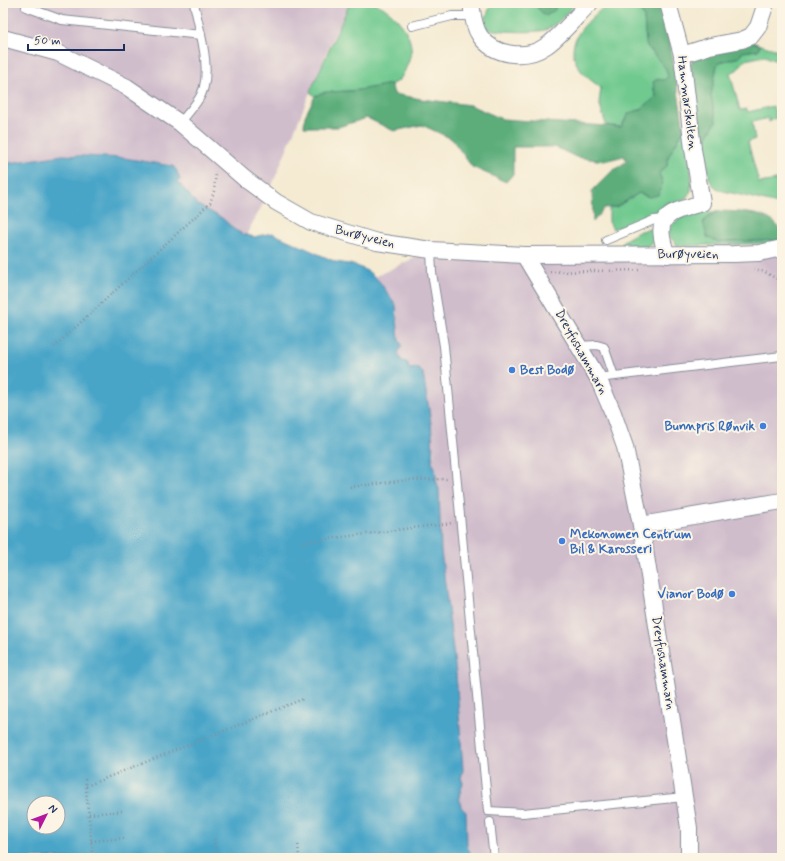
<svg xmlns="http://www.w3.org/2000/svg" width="785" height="861" viewBox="0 0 785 861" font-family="Mynerve,sans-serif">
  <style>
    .industrial { fill: #d0bdcc }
    .green { fill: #70c98f; stroke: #467c76 }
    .forest { fill: #5cad7a; stroke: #3c6e6c }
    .water { fill: #4aa5c8; stroke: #326a93; fill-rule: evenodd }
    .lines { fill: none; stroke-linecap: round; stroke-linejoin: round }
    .lane-casing { stroke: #888d98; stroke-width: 10 }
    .street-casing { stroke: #888d98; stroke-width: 18 }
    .path { stroke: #888d98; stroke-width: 2.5; stroke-dasharray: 1 3; stroke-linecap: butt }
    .lane { stroke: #fff; stroke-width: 8 }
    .street { stroke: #fff; stroke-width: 16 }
    .shop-dot { fill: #3f7fe0; stroke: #fcf5e5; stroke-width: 1.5 }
    .labels { text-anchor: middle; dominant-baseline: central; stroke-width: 4; stroke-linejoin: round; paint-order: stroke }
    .street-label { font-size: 13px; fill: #1b2f5e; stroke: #fcf5e5 }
    .shop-label { font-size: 13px; font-weight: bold; fill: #366cbe; stroke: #fcf5e5; text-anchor: start }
  </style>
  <rect width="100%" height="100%" fill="#fcf5e5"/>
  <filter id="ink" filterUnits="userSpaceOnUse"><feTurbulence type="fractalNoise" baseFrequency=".025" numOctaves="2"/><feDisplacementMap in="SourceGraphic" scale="8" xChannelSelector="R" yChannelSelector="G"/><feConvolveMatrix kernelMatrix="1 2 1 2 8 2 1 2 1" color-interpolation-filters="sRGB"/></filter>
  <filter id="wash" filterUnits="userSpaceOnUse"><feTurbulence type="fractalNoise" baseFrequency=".012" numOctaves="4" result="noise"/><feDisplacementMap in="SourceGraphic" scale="16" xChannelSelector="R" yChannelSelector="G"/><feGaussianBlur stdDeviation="0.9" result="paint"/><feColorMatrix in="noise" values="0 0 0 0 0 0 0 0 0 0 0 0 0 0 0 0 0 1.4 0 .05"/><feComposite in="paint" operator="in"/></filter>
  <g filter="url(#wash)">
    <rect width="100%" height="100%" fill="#f5ebd3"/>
    <g class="industrial">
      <path d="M3,3H350L329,46L268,195L246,235L235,230L222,218L198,205L178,182L168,164L144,162L124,158L63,155L3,164Z"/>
      <path d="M431,250L782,253V858H469L470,849L467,846L466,812L461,807L459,796L463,784L461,778L463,770L456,674L441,551L439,489L436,483L435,465L432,462L434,452L414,370L410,369L401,360L398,353L402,345L399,340L398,313L379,281L374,277Z"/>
    </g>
    <g class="green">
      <path d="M350,3C357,3 368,1 374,3C384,6 395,16 401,24C408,32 414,47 410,58C407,65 404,75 399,80C383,93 335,88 315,96L310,92Z"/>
      <path d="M492,3H576C568,12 559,23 548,29C537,34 498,31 486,29L485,19Z"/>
      <path d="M608,3H636L644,17L645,34L658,58L666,69L668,77L664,80L657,79L653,87L656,97L640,110L629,113L621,127L606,125L599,102L601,88C595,83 587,78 582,72C558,42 588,22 608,3Z"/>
      <path d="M760,45L782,51V64L765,56L745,60L737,70L730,73L740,110L747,109L748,112L773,106L776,118L769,122L768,118L752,122L755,139L748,142L759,183L782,179V205L719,190L712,184L709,178L705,140L716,121L711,95L717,65L720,62L740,57L742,52L758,50Z"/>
      <path d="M684,129C687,148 694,171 691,190C687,208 630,223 613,229L609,222V208L616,207L639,193L649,197L659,173L667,166L668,157Z"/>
      <path d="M720,211L709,216L718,242L782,240V243L678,246L668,235C672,213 701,212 720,211Z"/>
      <path d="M650,229L654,230L656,240C649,249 634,247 624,247L622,244L623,241L640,231Z"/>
    </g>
    <g class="forest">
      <path d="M537,3H555V10L546,16L538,9Z"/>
      <path d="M636,3H657L662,12L669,36L684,129L668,157L667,166L659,173L663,183L658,195L649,197L639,193L616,207L604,208L593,222L592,191L611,172L627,161L624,156L604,161L576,157L555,147H513V174L506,182L472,167L452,139L422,125L394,131L367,118L338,127H304L305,116L315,96L325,92L353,91L391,84L394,94L421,99L470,105L502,119L621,127L629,113L640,110L656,97L653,82L657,79L664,80L668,77L666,69L646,45L644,17Z"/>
      <path d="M750,41L760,45L758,50L742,52L740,57L720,62L717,65L711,95L716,121L705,140L700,133L690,65L695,57Z"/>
      <path d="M720,211C740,212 782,211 782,240L718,242L707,237L703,222L709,216Z"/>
    </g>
    <path class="water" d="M63,155L124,158L173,166L177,171L180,180L178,182L198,205L222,218L235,230L243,234L254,237L272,233L336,262L355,265L369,272L379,281L396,305L399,340L402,345L398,353L401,360L408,363V366L410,369L417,368L423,373C427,402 435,433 432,462C438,469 434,480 439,489L441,551L456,674L463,770L461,778L463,783L459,796L461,807L466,812L467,846L470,852L469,858H3V164ZM34,803H58V827H34Z"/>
  </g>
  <g filter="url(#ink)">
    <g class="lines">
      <defs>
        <g id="lane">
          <path d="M26,7L62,20L201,35"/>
          <path d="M412,26L452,16H474"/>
          <path d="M180,123C187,114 196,105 201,95C213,71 199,29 194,3"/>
          <path d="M606,240L654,220L665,219"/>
          <path d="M431,250L432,273L444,346L488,811L523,813L684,797"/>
          <path d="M579,346L597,345L604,347L614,376"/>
          <path d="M598,378L782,356"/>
          <path d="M490,822L494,858"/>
        </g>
        <g id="street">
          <path d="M471,3C473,14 473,26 480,36C494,56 526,60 546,46C560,37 577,15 590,3"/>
          <path d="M3,38L58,53L127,87L180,123L245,179L276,202L311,222L377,242L431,250L524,255L734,254L759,253L782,248"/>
          <path d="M682,55L710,46L742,40L751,36L758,27L766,3"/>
          <path d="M524,255L598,378L613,413L625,447L641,525L689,828V858"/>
          <path d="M667,255C652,215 668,213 702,203L693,149L682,55L668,3"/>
          <path d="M641,525L782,501"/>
        </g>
      </defs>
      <use href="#lane" class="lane-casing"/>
      <use href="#street" class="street-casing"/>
      <g class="path">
        <path d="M754,269L765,272L782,282"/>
        <path d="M550,272L641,270"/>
        <path d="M54,347L210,203L214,191L216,172"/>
        <path d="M350,487L408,480L447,479"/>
        <path d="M303,542L452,523"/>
        <path d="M85,779L93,858"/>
        <path d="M86,786L303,699"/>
        <path d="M89,814L122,811"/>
        <path d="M214,839L216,858"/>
        <path d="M91,841L125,838"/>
        <path d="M298,841L299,858"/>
      </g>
      <use href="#lane" class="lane"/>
      <use href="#street" class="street"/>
    </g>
  </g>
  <g class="shop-dot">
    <circle cx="512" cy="370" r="4"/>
    <circle cx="763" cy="426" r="4"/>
    <circle cx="562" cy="541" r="4"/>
    <circle cx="732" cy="594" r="4"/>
  </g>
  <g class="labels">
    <g class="street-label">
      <text transform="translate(687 103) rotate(83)">Hammarskolten</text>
      <text transform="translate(365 237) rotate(14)">Burøyveien</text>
      <text x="688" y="254">Burøyveien</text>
      <text transform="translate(581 352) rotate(61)">Dreyfushammarn</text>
      <text transform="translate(663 663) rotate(81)">Dreyfushammarn</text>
    </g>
    <g class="shop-label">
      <text x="520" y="370">Best Bodø</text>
      <text x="755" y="426" text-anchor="end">Bunnpris Rønvik</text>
      <text x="570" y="534">Mekonomen Centrum<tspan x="570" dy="15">Bil &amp; Karosseri</tspan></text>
      <text x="724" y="594" text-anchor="end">Vianor Bodø</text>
    </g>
  </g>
  <rect width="785" height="861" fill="none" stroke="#fcf5e5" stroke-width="16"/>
  <g transform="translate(46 815) rotate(48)"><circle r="19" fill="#fcf5e5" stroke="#a2a6af"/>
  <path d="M0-3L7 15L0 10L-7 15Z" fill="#b5179e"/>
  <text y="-6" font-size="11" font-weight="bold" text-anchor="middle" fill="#1b2f5e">N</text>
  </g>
  <path d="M28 44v6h96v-6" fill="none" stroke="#1b2f5e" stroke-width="2"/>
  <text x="34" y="44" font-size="12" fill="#1b2f5e" stroke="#fcf5e5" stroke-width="3" paint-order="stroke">50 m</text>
</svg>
